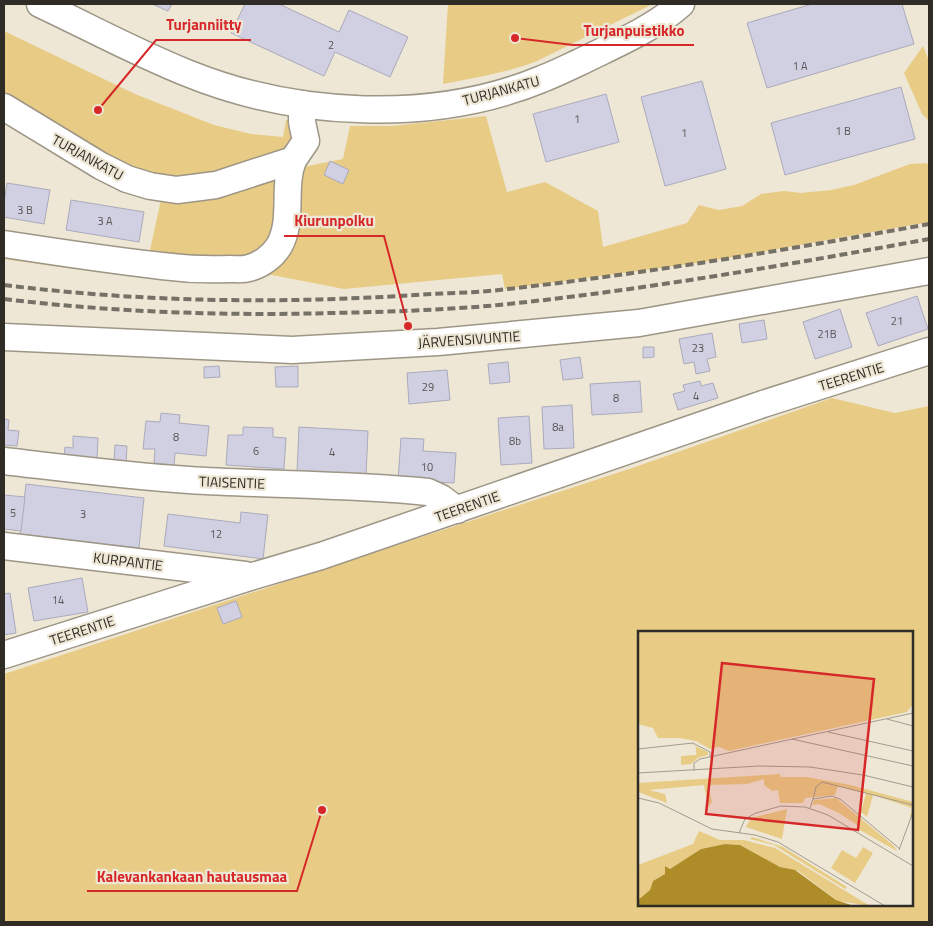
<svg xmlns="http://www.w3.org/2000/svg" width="933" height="926" viewBox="0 0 933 926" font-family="'Titillium Web',sans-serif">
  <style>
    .green { fill: #e8cc85; fill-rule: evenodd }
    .building { fill: #d0d0e2; stroke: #aab }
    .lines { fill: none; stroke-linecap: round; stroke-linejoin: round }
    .minor-casing { stroke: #9d9686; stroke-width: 29 }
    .minor { stroke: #fff; stroke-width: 26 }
    .rail { stroke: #757166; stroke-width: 4; stroke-dasharray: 8 4; stroke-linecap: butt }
    .labels { text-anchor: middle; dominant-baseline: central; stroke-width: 4.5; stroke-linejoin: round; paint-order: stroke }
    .number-label { font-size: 11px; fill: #575554 }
    .street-label { font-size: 14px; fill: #2f2c25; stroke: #eee7d6 }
    .inset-road { fill: none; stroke: #a29c8f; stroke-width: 1 }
    .view { fill: #d62828; fill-opacity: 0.15; stroke: #d62828; stroke-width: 2.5 }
    .inset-edge { fill: none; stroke: #2f2c25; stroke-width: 2.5 }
    .leader { fill: none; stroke: #d62828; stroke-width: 2 }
    .callout-dot { fill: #d62828; stroke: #eee7d6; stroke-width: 2 }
    .callout-label { font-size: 15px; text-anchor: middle; font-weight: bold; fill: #d62828; stroke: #eee7d6; stroke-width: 4.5; stroke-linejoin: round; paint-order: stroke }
  </style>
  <rect width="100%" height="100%" fill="#eee7d6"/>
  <g class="green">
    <path d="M448,4H653L537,61C506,73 475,78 443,84Z"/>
    <path d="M4,31L135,94L214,125L251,134L283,137L286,120H295L292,146L255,166L151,181L4,101Z"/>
    <path d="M923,46L929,61V121L922,114L904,73Z"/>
    <path d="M486,116L507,192L545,182L598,211L603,247L687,223L699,205L719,210L742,206L761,194L784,191L801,193L831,190L854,185L910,164L927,163L929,167V222L704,262L505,289L502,274L344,289L272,275L229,279L201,278L74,269L4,259V232L149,255L162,195L343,159L350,126H392Z"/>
    <path d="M832,398L895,413L929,406V922H4V674L635,467ZM639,632H912V905H639Z"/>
  </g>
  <g class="building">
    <path d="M152,4H172L168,11Z"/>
    <path d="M245,4H279L339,32L349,10L408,37L390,77L335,52L324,76L231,33Z"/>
    <path d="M812,4H902L914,44L767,88L747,23Z"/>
    <path d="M702,81L726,169L665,186L641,97Z"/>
    <path d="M901,87L915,139L785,175L771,123Z"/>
    <path d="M606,94L619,142L546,162L533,114Z"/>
    <path d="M330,161L349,170L343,184L324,175Z"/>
    <path d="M7,183L50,190L44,224L4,217V203Z"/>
    <path d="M71,200L144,212L139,242L66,230Z"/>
    <path d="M917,296L928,329L878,346L866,313Z"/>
    <path d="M840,309L852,347L815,359L803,322Z"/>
    <path d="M764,320L767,339L742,343L739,324Z"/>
    <path d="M712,333L716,357L707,359L710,371L696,374L694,362L684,364L679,339Z"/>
    <path d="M643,347H654V357L643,358Z"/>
    <path d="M580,357L583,378L563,380L560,360Z"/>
    <path d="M508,362L510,382L490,384L488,364Z"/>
    <path d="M219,366L220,377L204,378V367Z"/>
    <path d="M298,366V387H276L275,367Z"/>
    <path d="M447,370L450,400L409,404L407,373Z"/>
    <path d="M640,381L642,412L592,415L590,384Z"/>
    <path d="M700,381L701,386L713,383L718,398L678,410L673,394L685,391L683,385Z"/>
    <path d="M572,405L574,448L544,449L542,407Z"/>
    <path d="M161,413L180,415L179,423L209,426L206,456L175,453L174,465L154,463L155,449H143L146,421L160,422Z"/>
    <path d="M529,416L532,463L501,465L498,418Z"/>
    <path d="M4,419L9,420L8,430L19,431L17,446L4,445Z"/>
    <path d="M243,427L273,428V437L286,438L284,469L226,465L228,435H243Z"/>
    <path d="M299,427L368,431L366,476L297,472Z"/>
    <path d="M73,436L98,438L97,460L64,457L65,447L73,448Z"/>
    <path d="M401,438L424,439L423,451L456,453L454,483L398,480Z"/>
    <path d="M115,445L127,446L126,464L114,463Z"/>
    <path d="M26,484L144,498L139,548L20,534Z"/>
    <path d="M4,495L25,497L21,531L4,529Z"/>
    <path d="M241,512L268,515L263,559L164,546L168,514L240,523Z"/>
    <path d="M82,578L88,612L34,621L28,588Z"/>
    <path d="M10,593L16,633L4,635V594Z"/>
    <path d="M236,601L242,617L223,624L217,608Z"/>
  </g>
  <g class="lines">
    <defs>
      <g id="minor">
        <path d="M40,4C89,27 137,53 187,73C295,117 433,124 542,79C555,74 567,68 580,62C614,45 653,29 681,4"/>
        <path d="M4,107L101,166L127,179L150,186L177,190L216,185L293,160L306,141L302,122V104"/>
        <path d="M4,244C56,252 109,260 162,266C185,269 207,270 230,269C236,269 243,270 249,268C261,265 273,256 279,246C294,220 282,188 293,160"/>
        <path d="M4,337L292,350L438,342L639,323L929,271"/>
        <path d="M4,461C65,468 127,476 189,480C269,485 348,484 428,492L441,498L457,510"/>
        <path d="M4,546L245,575"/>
        <path d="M4,655L253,576L321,556L763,404L929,351"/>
      </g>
    </defs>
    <use href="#minor" class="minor-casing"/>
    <use href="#minor" class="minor"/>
    <g class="rail">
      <path d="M4,285C140,302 278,304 415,295C443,293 471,293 499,290C643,274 786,250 929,224"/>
      <path d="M4,299C112,312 222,316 331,313C387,312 443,310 499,305C644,290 786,265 929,239"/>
    </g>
  </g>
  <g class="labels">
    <g class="number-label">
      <text x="331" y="45">2</text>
      <text x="800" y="66">1 A</text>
      <text x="577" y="119">1</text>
      <text x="843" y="131">1 B</text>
      <text x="684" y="133">1</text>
      <text x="25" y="210">3 B</text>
      <text x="105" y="221">3 A</text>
      <text x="897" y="321">21</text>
      <text x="827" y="334">21B</text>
      <text x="698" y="348">23</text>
      <text x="428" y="387">29</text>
      <text x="696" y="396">4</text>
      <text x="616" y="398">8</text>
      <text x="558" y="427">8a</text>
      <text x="176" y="437">8</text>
      <text x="515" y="441">8b</text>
      <text x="256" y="451">6</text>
      <text x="332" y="452">4</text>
      <text x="427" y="467">10</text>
      <text x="13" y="513">5</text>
      <text x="83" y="514">3</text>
      <text x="216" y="534">12</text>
      <text x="58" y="600">14</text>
    </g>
    <g class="street-label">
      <text transform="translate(501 90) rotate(-15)">TURJANKATU</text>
      <text transform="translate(88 157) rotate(29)">TURJANKATU</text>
      <text transform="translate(469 339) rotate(-4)">JÄRVENSIVUNTIE</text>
      <text transform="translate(851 376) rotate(-17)">TEERENTIE</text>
      <text transform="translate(232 482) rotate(2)">TIAISENTIE</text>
      <text transform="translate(467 506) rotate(-19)">TEERENTIE</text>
      <text transform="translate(128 561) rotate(7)">KURPANTIE</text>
      <text transform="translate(82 630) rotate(-18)">TEERENTIE</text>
    </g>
  </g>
  <g transform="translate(638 631)">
    <rect width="275" height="275" fill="#eee7d6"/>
    <path d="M0,0H275V73L269,81L91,120L81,116L72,118L58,110L41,107H20L15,97L0,93ZM51,112L70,121V124L60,127L53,133L43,134V125L58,124V116ZM142,143L143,146H169L212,154L275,171V186H272L274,177L235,164L229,186L223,181L228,162L200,155L197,164L167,167L165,172H142L140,159L134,160L126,154V148L109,153L70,154L74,171L70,176L66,154L11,159L27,163L29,172L0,161V152ZM198,167L256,215L259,220L220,198L221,195L199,181L181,173L174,174L176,169ZM149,178L144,208L108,196L113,187ZM61,200L82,209H106L137,217L232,275L200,270L160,240L142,236L102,214L87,213L63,218L32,238L27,235V243L15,250L12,259L0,269V234L55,213ZM114,206L145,216L209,256L207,258L136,214L112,208ZM225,216L235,222L217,252L193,237L204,219L218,227Z" fill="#e8cc85"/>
    <path d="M87,213L102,214L142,236L157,239L198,269L216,275H0V269L12,259L15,250L27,243V235L32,238L63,218Z" fill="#ae8c28"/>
    <path class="inset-road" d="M249,88L275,95M190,101L275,120M154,108L275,135M0,118L55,112L72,121V126M56,140V132L62,128L275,82M0,142L121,135L172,136L225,144L275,156M0,167L21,172L74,198L117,204L140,211L247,275M175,168L178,156L184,151L275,174M172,177L175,168L194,165L202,168L262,218M101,202L107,188L118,182L143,175L167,176L190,184L275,235M261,219L275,181"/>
    <path class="view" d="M84,32L236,48L220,199L68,183Z"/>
    <rect width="275" height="275" class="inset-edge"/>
  </g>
  <path class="leader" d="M98 110L156 40H251M515 38L573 45H694M408 326L384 236H284M322 810L297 891H87"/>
  <g class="callout-dot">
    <circle cx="98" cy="110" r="5"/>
    <circle cx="515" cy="38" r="5"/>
    <circle cx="408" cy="326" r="5"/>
    <circle cx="322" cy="810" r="5"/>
  </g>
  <g class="callout-label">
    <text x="204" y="30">Turjanniitty</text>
    <text x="634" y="36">Turjanpuistikko</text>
    <text x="334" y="226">Kiurunpolku</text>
    <text x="192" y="882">Kalevankankaan hautausmaa</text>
  </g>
  <rect width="933" height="926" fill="none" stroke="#2f2c25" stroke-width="10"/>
</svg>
